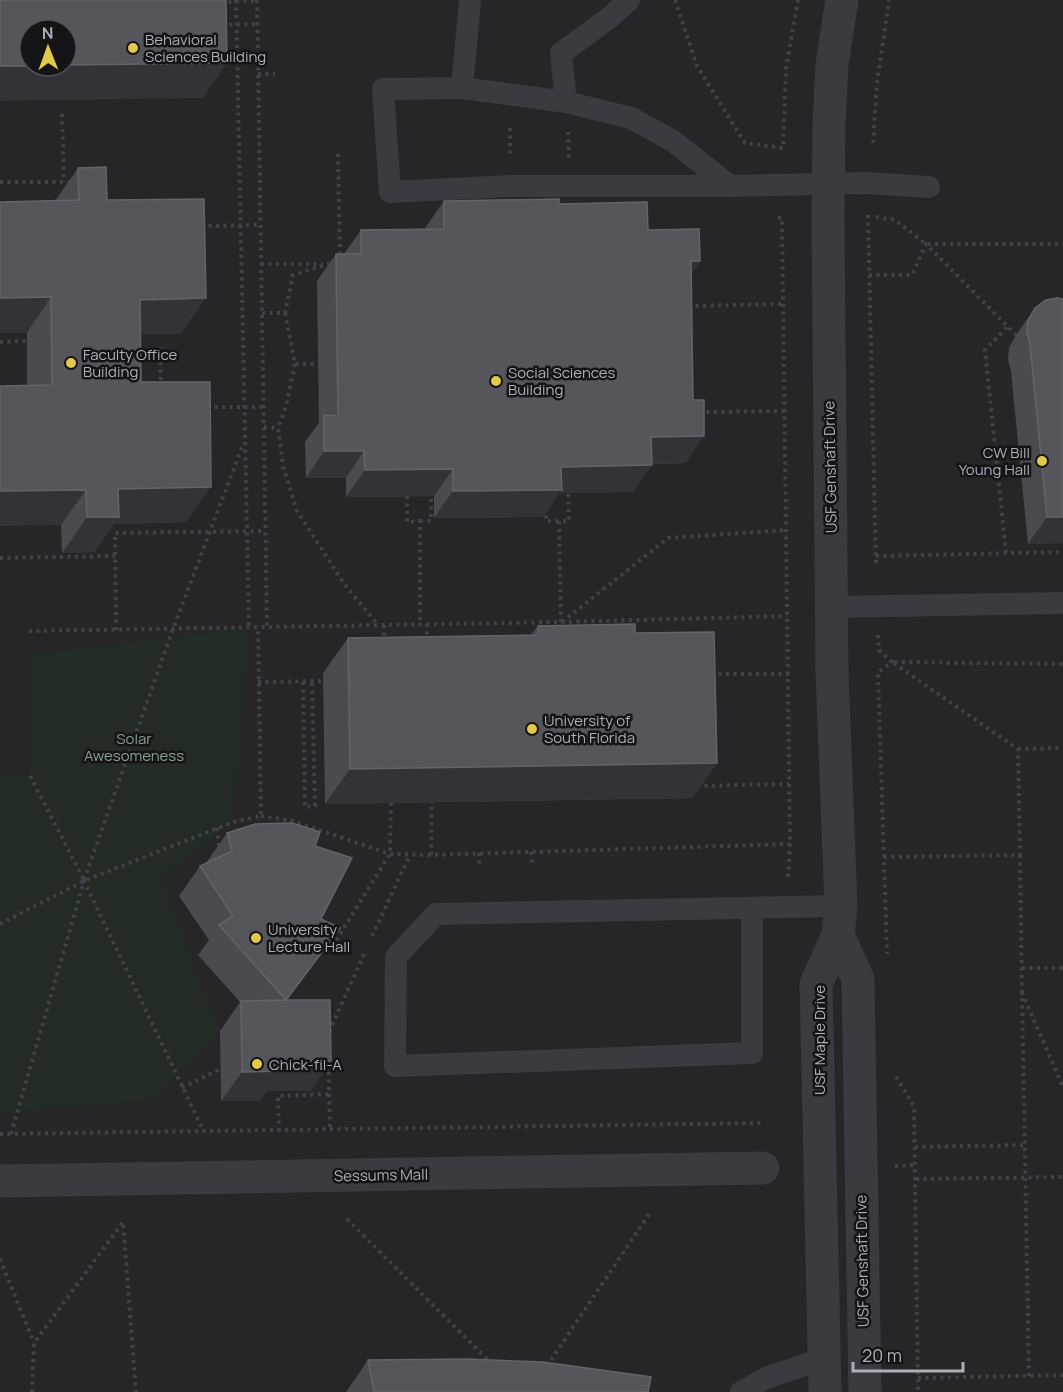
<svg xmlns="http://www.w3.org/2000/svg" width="1063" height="1392" viewBox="0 0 1063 1392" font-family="Manrope,sans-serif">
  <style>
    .built { fill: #262528; fill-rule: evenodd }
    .green { fill: #232b25 }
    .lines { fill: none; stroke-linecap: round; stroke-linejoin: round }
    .path { stroke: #414147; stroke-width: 4; stroke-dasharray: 3 4.5; stroke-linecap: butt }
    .lane { stroke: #3b3a40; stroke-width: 22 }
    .street { stroke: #3b3a40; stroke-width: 33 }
    .wall { fill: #4b4a50 }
    .shaded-wall { fill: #333236 }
    .building { fill: #56555b; stroke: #64636a; stroke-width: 1.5 }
    .poi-dot { fill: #e2c94a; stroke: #141416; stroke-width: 2 }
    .labels { text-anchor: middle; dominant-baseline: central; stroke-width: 5; stroke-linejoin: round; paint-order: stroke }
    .poi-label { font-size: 15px; fill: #adaeb9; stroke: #141416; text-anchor: start }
    .street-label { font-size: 15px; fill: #adaeb9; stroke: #141416 }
    .park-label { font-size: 15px; fill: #86a28c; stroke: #141416 }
  </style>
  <rect width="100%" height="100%" fill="#19191b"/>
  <path class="built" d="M0,0H1063V1392H0ZM30,30H66V66H30Z"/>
  <path class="green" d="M249,627L233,822L161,877L220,1031L150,1101L0,1112V776H30L29,654Z"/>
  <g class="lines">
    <g class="path">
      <path d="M236,0L249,627"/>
      <path d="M257,0L267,628"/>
      <path d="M675,0L697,66L745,143L783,148L786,69L798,0"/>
      <path d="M221,2L257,1"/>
      <path d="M222,25L257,24"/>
      <path d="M258,74H275"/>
      <path d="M62,114L64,182"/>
      <path d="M510,128V155"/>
      <path d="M568,132L569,158"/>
      <path d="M873,143L877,83L889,0"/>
      <path d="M338,154L340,259"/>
      <path d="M0,182H71"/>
      <path d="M868,215L876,567"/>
      <path d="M876,217L895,220L926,244H1063"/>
      <path d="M778,218H782L790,844L788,879"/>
      <path d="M201,226L260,225"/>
      <path d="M261,264H323"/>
      <path d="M869,275H912L926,244L1016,335"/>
      <path d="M688,306L783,304"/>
      <path d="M262,313H285L293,275L331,263"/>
      <path d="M285,313L295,364H318"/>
      <path d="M0,342L27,341"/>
      <path d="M160,347L161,385"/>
      <path d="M295,364L286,406L278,428L283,466L297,511L345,585L377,624"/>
      <path d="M207,407H263"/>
      <path d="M699,412L785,411"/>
      <path d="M264,427L278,428"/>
      <path d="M407,496V522L420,521V624"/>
      <path d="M546,508V521H559"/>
      <path d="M420,521H431V496"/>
      <path d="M1006,553L985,350L1007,327"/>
      <path d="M876,556L1063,552"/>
      <path d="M0,558L115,556"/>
      <path d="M561,622L559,521H569L568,493"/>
      <path d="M562,622L668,538L786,530"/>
      <path d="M427,624V641"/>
      <path d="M384,625V642"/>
      <path d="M116,630L115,533L265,531"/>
      <path d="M29,631L561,622L787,616"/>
      <path d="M878,635L879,650L892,662L878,672L887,954"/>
      <path d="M711,674H789"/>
      <path d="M258,682L326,681"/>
      <path d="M303,682L305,807L315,806L312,682"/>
      <path d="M1018,749L1063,748"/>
      <path d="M30,776L84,880"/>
      <path d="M697,786L789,784"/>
      <path d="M261,816L293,821L390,854L431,855L790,844"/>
      <path d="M217,828L219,848"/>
      <path d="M531,852L532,865"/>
      <path d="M479,853V866"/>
      <path d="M431,855L432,799"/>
      <path d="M1020,855L1022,993"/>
      <path d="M884,857L1020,855L1018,749L892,662L1063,664"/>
      <path d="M84,880L173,629L244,442"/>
      <path d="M0,924L84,881L233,822L261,816L258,627"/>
      <path d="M372,936L410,855"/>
      <path d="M326,943L332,947L390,854L391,799"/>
      <path d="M1022,968H1063"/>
      <path d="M329,1032L364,954"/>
      <path d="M896,1077L914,1106L918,1392"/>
      <path d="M182,1088L220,1069"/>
      <path d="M329,1094L330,1130"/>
      <path d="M279,1131L278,1096L329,1094V1060"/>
      <path d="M0,1134L762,1123"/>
      <path d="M11,1134L84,881L204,1132"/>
      <path d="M915,1147L1025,1145"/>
      <path d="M895,1166L915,1165"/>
      <path d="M916,1179L1063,1177"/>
      <path d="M347,1219L490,1362"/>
      <path d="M0,1259L34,1343"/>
      <path d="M547,1366L649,1214"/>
      <path d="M1029,1376L1022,993L1063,1087"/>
      <path d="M918,1378L1063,1375"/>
      <path d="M32,1392L34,1343L123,1222L136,1392"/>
    </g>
    <g class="lane">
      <path d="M470,0L462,88L566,102L631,118L673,141L730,186L866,183L929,187"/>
      <path d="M462,88L383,89L390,192L511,186H730"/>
      <path d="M566,102L561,53L609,18L629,0"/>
      <path d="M832,607L1063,603"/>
      <path d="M752,908V1053L395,1066L396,957L436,914L841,906"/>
      <path d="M741,1392L766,1378L825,1358"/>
    </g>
    <g class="street">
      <path d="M838,935L858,979L865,1392"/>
      <path d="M0,1181L763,1168"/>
      <path d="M825,1392L816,984L838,935L841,906L832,672L828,217L829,124L832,64L842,0"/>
    </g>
  </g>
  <g class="wall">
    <path d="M78,168L107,200L181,334H140L141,382L186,522L114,524L94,552L62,553L61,525L27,386V333H0V202L55,201Z"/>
    <path d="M444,201L559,204L648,230L700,261L691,274L686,463L652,464L633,492L559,493L543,517L434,518V496L346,497V478H306L305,442L319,423L317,281L336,254H344L361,230L425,229V228Z"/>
    <path d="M1063,299V543L1028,544L1011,371L1008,359L1009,348L1016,335L1035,308Z"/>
    <path d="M538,626L635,633L717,763L692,798L325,804L323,673L348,638L531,635Z"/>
    <path d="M227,833L315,846L321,919L340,928L287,1000L331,1061L310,1091H266L260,1101H221L220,1031L240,1002L198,955L209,940L179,896L200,866L206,863Z"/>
    <path d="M368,1360L648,1392H346Z"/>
  </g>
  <g class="shaded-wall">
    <path d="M227,63L203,98L0,101V66Z"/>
    <path d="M691,261H700L681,288Z"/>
    <path d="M51,297L27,333H0V298Z"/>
    <path d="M206,298L181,334L115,335L140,300Z"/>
    <path d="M704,436L686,463L633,464L651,437Z"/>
    <path d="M324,451H364L346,478H306Z"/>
    <path d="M652,465L633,492L559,493L543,517L434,518L453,491L561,467Z"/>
    <path d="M453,469L434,496L346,497L365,470Z"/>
    <path d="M211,487L186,522L114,524L94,552L62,553L87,517L118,489Z"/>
    <path d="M86,490L61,525L0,526V491Z"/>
    <path d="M1047,517H1063V543L1028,544Z"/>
    <path d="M717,763L692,798L325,804L350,769Z"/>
    <path d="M340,928L319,958L265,1030L286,1000Z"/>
    <path d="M331,1061L310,1091H266L260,1101H221L242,1072L280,1062Z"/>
  </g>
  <g class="building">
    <path d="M0,0H226L227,63L66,65V30H30V66H31H0Z"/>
    <path d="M106,167L107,200L204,199L206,298L140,300L141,382H210L211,487L118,489L119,517H87L86,490L0,491V386L52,385L51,297L0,298V202L79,200L78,168Z"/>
    <path d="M559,199V204L647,202L648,230L699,229L700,261H691L693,400H704V436L651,437L652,465L561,467L562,490L453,491V469L365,470L364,451H324V415L338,416L336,254H361V230L444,229V201Z"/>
    <path d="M1057,298L1063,299V517H1047L1030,344L1027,332L1028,321L1035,308L1046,300Z"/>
    <path d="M635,624V633L714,632L717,763L350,769L348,638L538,635V626Z"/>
    <path d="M292,823L320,832L315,846L352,858L321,919L340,928L286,1000H330L331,1061L280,1062L281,1071L242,1072L241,1001L286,1000L219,925L233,916L200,866L232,851L227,833L255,824Z"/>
    <path d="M466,1359L543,1362L651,1377L648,1392H374L368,1360Z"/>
  </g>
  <g class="poi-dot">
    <circle cx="133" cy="48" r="6"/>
    <circle cx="71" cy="363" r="6"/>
    <circle cx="496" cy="381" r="6"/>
    <circle cx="1042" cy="461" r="6"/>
    <circle cx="532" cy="729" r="6"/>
    <circle cx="256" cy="938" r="6"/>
    <circle cx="257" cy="1064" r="6"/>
  </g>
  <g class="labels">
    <g class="poi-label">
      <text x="145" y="39">Behavioral<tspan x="145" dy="17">Sciences Building</tspan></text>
      <text x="83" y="354">Faculty Office<tspan x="83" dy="17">Building</tspan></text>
      <text x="508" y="372">Social Sciences<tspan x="508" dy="17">Building</tspan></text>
      <text x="1030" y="452" text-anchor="end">CW Bill<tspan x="1030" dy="17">Young Hall</tspan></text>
      <text x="544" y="720">University of<tspan x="544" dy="17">South Florida</tspan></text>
      <text x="268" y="929">University<tspan x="268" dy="17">Lecture Hall</tspan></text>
      <text x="269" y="1064">Chick-fil-A</text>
    </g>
    <g class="street-label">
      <text transform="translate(830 467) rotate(-91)">USF Genshaft Drive</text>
      <text transform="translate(819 1040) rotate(-90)">USF Maple Drive</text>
      <text transform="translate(381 1175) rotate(-1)">Sessums Mall</text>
      <text transform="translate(862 1261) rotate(-91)">USF Genshaft Drive</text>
    </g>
    <g class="park-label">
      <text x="134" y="738">Solar<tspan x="134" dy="17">Awesomeness</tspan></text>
    </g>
  </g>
  <g transform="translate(48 48) rotate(359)"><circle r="28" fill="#141416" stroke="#515257" stroke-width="1.5"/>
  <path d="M0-4.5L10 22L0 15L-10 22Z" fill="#e2c94a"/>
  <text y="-9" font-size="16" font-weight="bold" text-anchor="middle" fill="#adaeb9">N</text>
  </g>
  <path d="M853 1362v9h110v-9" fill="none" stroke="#adaeb9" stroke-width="3"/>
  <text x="862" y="1362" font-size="18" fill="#adaeb9" stroke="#141416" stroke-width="4.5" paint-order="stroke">20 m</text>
</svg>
